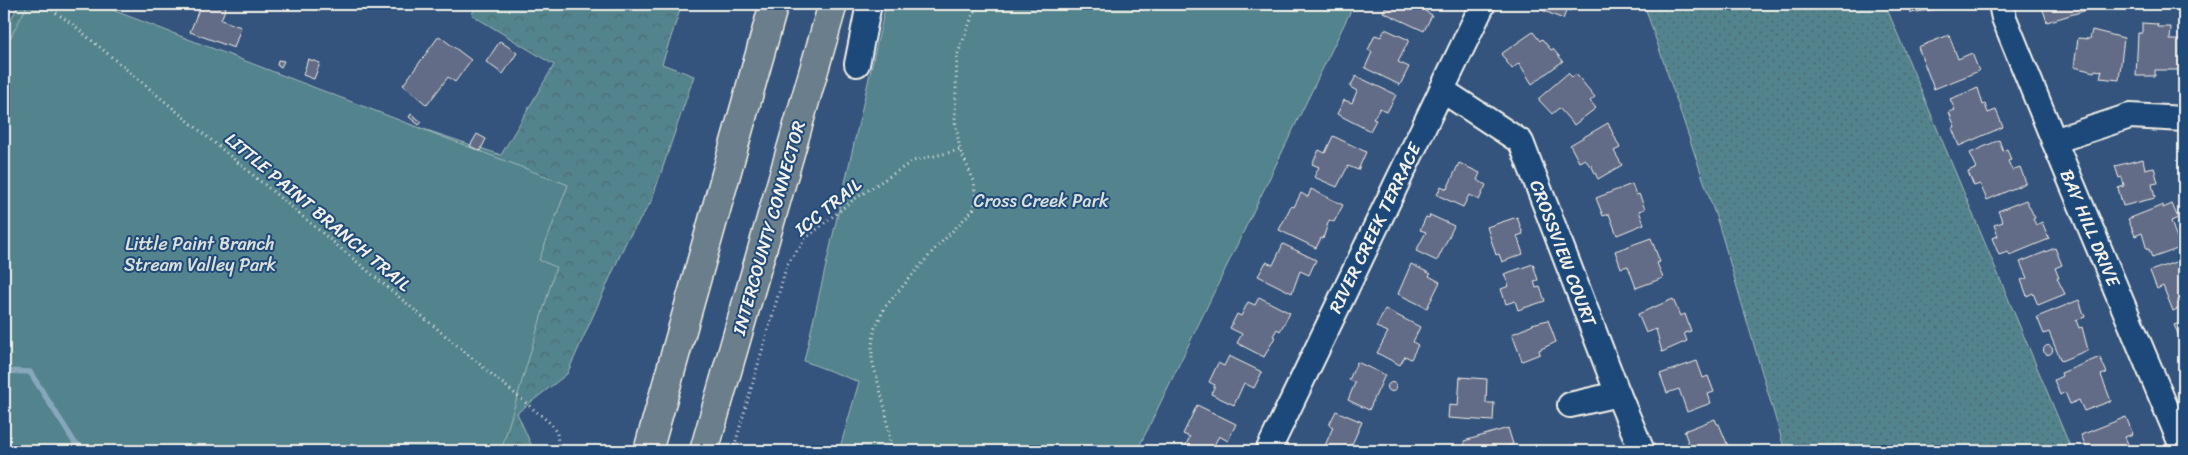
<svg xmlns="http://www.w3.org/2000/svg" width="2188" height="455" viewBox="0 0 2188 455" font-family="Sriracha,sans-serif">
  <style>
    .grass { fill: url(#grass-dots); stroke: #a3baba }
    .forest { fill: url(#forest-crowns); stroke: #a3baba }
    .park { fill: #52838d; stroke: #a3baba }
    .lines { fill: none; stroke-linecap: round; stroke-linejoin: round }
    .stream { stroke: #87a7ba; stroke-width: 5.5 }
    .building { fill: #646c87; stroke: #f4f1e8 }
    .minor-casing { stroke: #f4f1e8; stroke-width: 28 }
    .highway-casing { stroke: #f4f1e8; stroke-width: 31 }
    .path { stroke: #f4f1e8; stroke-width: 3; stroke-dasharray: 1 4; stroke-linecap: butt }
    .minor { stroke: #1f4a7a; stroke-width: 24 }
    .highway { stroke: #6b7e8b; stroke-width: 28 }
    .labels { text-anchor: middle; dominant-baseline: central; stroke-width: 4; stroke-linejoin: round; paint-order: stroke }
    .park-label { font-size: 18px; fill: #dce0da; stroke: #1f4a7a }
    .street-label { font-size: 18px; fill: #f4f1e8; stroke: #1f4a7a }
  </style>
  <defs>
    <pattern id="grass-dots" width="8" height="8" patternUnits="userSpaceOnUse" patternTransform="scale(1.25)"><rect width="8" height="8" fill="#52838d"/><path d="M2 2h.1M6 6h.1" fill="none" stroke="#4e6b71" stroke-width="1.8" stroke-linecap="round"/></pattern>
    <pattern id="forest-crowns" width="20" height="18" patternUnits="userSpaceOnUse" patternTransform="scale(1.25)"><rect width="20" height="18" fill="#52838d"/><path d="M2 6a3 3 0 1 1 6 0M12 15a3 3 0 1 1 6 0" fill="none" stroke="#4e6b71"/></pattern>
  </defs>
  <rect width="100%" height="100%" fill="#34547e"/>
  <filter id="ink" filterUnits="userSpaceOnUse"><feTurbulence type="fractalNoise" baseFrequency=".02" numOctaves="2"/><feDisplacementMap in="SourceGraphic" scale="10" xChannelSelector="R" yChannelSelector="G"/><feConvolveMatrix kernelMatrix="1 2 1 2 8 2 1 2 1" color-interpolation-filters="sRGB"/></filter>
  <g filter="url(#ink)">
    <path class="grass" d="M1644,4H1885L2072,451H1785L1720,229Z"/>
    <path class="forest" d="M19,4H51L501,155L554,65L472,15L476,4H682L662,64L694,76L651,202L626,242L567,374L517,413L534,451H4V32Z"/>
    <g class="park">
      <path d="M28,4H97L568,185L539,260L556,267L501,451H4V66L8,59L4,55V50Z"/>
      <path d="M886,4H1354L1137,451H839L859,382L804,361Z"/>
    </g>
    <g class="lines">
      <path class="stream" d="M4,371L30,372L75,443L89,451"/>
    </g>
    <g class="building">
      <path d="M201,4H227L221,20L241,27L234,48L190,32Z"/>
      <path d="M1387,4H1429L1425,11L1432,15L1424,31L1383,12Z"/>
      <path d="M1528,4H1573L1570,11L1567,9L1563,19Z"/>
      <path d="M1908,4H1957V6L1910,13Z"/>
      <path d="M2041,4H2093L2086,6L2087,10L2047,22Z"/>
      <path d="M2142,23L2158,24L2157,27H2171L2170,40H2182V70H2155V76H2136L2138,33H2142Z"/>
      <path d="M1385,29L1409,40L1398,62L1409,67L1400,85L1365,68L1372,52L1368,50L1375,35L1381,37Z"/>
      <path d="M2092,30L2124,38L2119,80L2100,78L2102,71L2095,70L2094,72L2074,67L2078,38L2090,39Z"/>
      <path d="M1533,32L1540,41L1542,39L1551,50L1553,49L1563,61L1532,84L1519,63L1512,69L1501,54Z"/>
      <path d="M1949,35L1958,59L1972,53L1979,71L1934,89L1918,47Z"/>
      <path d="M439,36L471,60L455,82L448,77L427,105L403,85Z"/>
      <path d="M500,41L517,53L503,74L486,62Z"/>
      <path d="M308,59L320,63L314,79L303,75Z"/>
      <path d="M278,60L284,61L281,67L277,65Z"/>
      <path d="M1568,73L1572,77L1576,74L1595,97L1590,101L1596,108L1574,125L1559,108L1552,114L1538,99Z"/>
      <path d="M1356,76L1396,95L1387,112L1380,108L1373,119L1376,120L1370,131L1337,114L1344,100L1352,103L1357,91L1350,87Z"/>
      <path d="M1978,88L1983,105L1985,104L1988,113L1996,110L2003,127L1959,146L1952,128L1955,127L1949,112L1955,110L1950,99Z"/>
      <path d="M411,114L422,122L419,125L409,117Z"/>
      <path d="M1608,123L1620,148L1614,151L1622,165L1598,179L1591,165L1590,166L1585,159L1579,162L1570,145Z"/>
      <path d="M477,134L486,139L480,151L470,146Z"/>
      <path d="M1333,136L1366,152L1358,170L1348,166L1337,187L1314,177L1319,167L1312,164L1319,150L1325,153Z"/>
      <path d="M1999,140L2003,151L2007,149L2011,160L2008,161L2012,170L2020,167L2026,183L1987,200L1980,184L1974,186L1968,172L1977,168L1970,153Z"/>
      <path d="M2143,159L2145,169L2154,167L2158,183L2152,184L2155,198L2123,206L2118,188L2124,186L2122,177L2119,178L2115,166Z"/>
      <path d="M1459,163L1480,173L1477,180L1486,185L1479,200L1469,195L1463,207L1437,195L1441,186L1447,189Z"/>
      <path d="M1632,184L1636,195L1639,194L1645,209L1639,211L1644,224L1617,235L1609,214L1603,216L1596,198Z"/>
      <path d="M1311,189L1343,205L1334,222L1329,220L1323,239L1321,238L1316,248L1279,230L1291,206L1294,207L1301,193L1308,197Z"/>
      <path d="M2026,200L2035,218L2033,219L2036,225L2042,222L2049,239L2010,255L2008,252L1999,255L1992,238L1998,236L1994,225L2003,222L1998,211Z"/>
      <path d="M2172,204L2178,218L2171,221L2180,248L2152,258L2149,249L2147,250L2142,233L2135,236L2128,219L2163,205V208Z"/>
      <path d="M1430,215L1454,226L1437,261L1416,251L1426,232L1420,230L1426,217L1429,218Z"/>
      <path d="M1517,217L1523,234L1517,236L1523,254L1502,262L1499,254L1496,255L1487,227Z"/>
      <path d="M1651,238L1660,262L1657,263L1663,278L1636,288L1628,266L1621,268L1615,251Z"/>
      <path d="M1283,244L1316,260L1309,275L1300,271L1292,293L1258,276L1266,262L1273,265Z"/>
      <path d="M2055,248L2062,265L2055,268L2059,278H2057L2065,294L2038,305L2033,293L2027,296L2021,280L2027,278L2020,262Z"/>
      <path d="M2184,259V306L2173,311L2163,286L2157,289L2150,271Z"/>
      <path d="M1411,264L1431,274L1429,276L1440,282L1427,308L1398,294Z"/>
      <path d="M1533,264L1538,280L1534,281L1536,288L1540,287L1545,301L1518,310L1515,301L1506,304L1501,289L1509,286L1504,274Z"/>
      <path d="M1259,297L1290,313L1280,331L1277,329L1273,336L1275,337L1264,357L1237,343L1242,334L1230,328L1237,314L1241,316L1248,302L1255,305Z"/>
      <path d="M1673,299L1680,316L1685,314L1691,331L1684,333L1687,341L1662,352L1656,329L1646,333L1638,314Z"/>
      <path d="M2079,300L2085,317L2076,320L2079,328L2082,327L2088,350L2061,361L2049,332L2044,334L2037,317Z"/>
      <path d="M1385,309L1420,327L1413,342L1418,345L1411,359L1405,356L1400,365L1377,353L1388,332L1376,327Z"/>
      <path d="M1548,320L1556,342L1539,350L1540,354L1522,361L1512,334L1533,325L1532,324Z"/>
      <path d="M2184,321V339L2181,340L2174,325Z"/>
      <circle cx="2048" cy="350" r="4.5"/>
      <path d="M1229,356L1262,372L1254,388L1244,383L1234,405L1211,394L1215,385L1209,382L1218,363L1224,366Z"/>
      <path d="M2100,357L2107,373L2101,375L2111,401L2084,411L2079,400L2070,404L2065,392L2060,395L2054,380L2062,376L2061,373Z"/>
      <path d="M1697,361L1703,378L1708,376L1714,392L1708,394L1711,403L1687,412L1679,389L1667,393L1660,374Z"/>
      <path d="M1357,362L1385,375L1369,410L1348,400L1355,383L1349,380Z"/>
      <path d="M1460,377L1487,379L1486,403H1494L1493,421L1448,418L1449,405L1458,406Z"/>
      <circle cx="1392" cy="387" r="4.5"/>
      <path d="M1197,405L1236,424L1228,441L1219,436L1211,451H1196L1185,446L1190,437L1183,434Z"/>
      <path d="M1336,411L1362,422L1349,451H1331L1324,448L1333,427L1329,425Z"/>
      <path d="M2126,417L2133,434L2125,437L2131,451H2088L2081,435Z"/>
      <path d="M1715,419L1717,424H1719L1730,451H1703L1700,446L1691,450L1684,431Z"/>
      <path d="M1508,428L1513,444L1506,447L1507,451H1467L1464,441Z"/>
    </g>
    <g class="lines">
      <defs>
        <g id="minor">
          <path d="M2001,4L2004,18L2054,141L2184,451"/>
          <path d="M857,64L869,4"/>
          <path d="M1442,90L1521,142L1618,394L1642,451"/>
          <path d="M2054,141L2130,116L2184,119"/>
          <path d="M1570,405L1618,394"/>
          <path d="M1268,451L1483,4"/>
        </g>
        <g id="highway">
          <path d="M648,451L774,4"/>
          <path d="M704,451L833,4"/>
        </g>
      </defs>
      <use href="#minor" class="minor-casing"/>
      <use href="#highway" class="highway-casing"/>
      <g class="path">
        <path d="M44,4L72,24L550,423L557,433L559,451"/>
        <path d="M733,451L787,265L805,239L853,200L913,161L960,150"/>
        <path d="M891,451L886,412L872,360V345L875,328L885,307L933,251L973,210L976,201L974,181L960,150L955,119L957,56L977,4"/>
      </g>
      <use href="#minor" class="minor"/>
      <use href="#highway" class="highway"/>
    </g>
  </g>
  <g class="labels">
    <g class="park-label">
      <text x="1041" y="201">Cross Creek Park</text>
      <text x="200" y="244">Little Paint Branch<tspan x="200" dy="21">Stream Valley Park</tspan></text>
    </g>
    <g class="street-label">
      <text transform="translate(828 207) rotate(-39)">ICC TRAIL</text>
      <text transform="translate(318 212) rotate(40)">LITTLE PAINT BRANCH TRAIL</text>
      <text transform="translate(769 228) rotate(-74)">INTERCOUNTY CONNECTOR</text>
      <text transform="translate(1375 228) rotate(-64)">RIVER CREEK TERRACE</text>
      <text transform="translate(2090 228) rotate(67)">BAY HILL DRIVE</text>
      <text transform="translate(1563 253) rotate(69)">CROSSVIEW COURT</text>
    </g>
  </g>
  <rect width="2188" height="455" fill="none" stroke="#1f4a7a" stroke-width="20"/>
  <rect x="10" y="10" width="2168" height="435" fill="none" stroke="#f4f1e8" stroke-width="2" filter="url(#ink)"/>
</svg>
